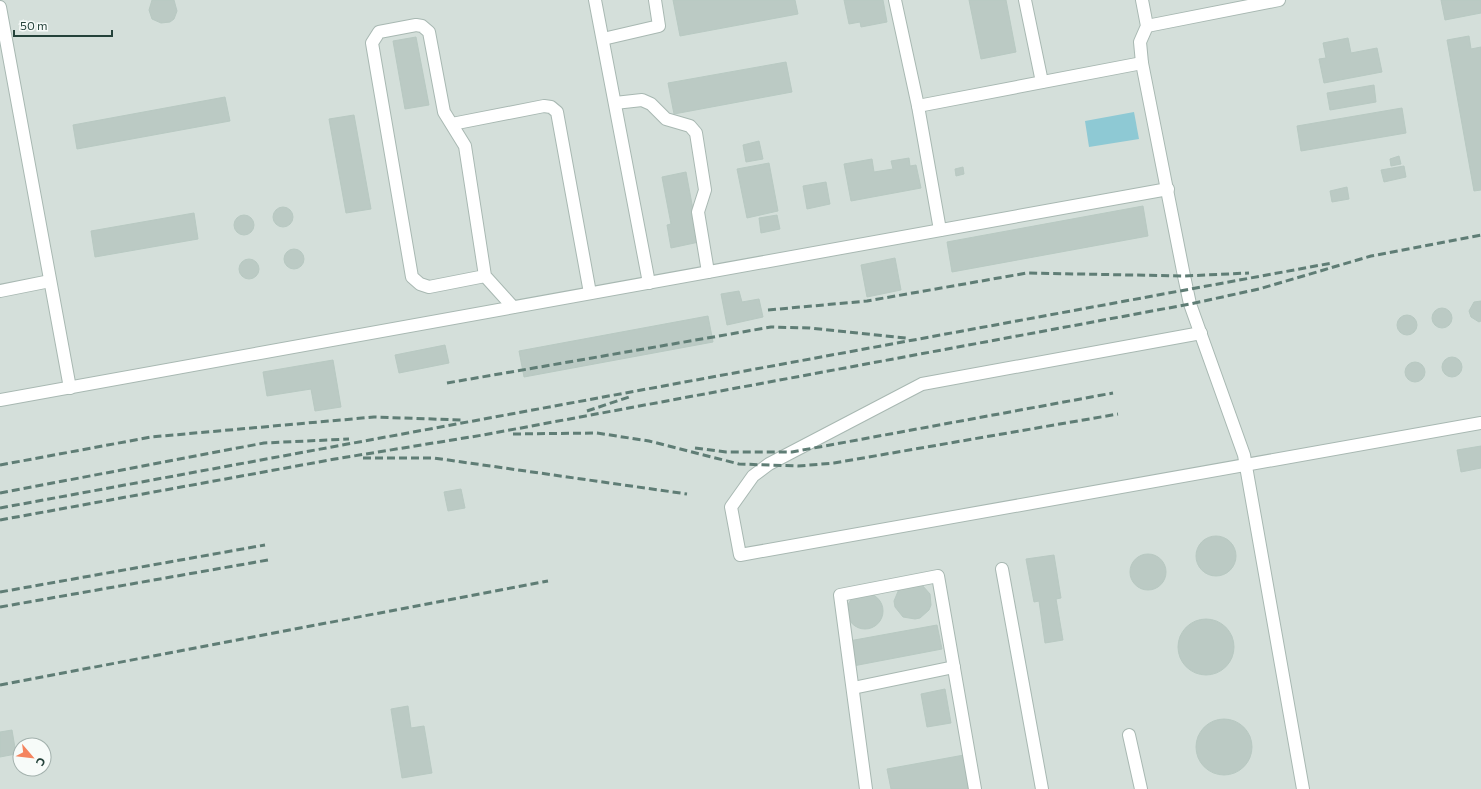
<svg xmlns="http://www.w3.org/2000/svg" width="1481" height="789" viewBox="0 0 1481 789" font-family="Commissioner,sans-serif">
  <style>
    .built { fill: #d4dfda; fill-rule: evenodd }
    .water { fill: #8ec9d4 }
    .building { fill: #bbcac4; stroke: #b8c9c2 }
    .lines { fill: none; stroke-linecap: round; stroke-linejoin: round }
    .minor-casing { stroke: #a8b8b2; stroke-width: 14 }
    .minor { stroke: #fff; stroke-width: 12 }
    .rail { stroke: #5f7d75; stroke-width: 3; stroke-dasharray: 8 4; stroke-linecap: butt }
  </style>
  <rect width="100%" height="100%" fill="#e6efeb"/>
  <path class="built" d="M0,0H1481V789H0ZM20,745H44V769H20Z"/>
  <path class="water" d="M1134,112L1139,139L1089,147L1085,121Z"/>
  <g class="building">
    <path d="M174,0L177,11L174,19L170,22L161,23L152,19L149,10L152,0Z"/>
    <path d="M673,0H795L798,14L680,36Z"/>
    <path d="M844,0H883L887,22L861,27L860,22L849,24Z"/>
    <path d="M969,0H1006L1016,52L981,59Z"/>
    <path d="M1441,0H1481V13L1445,20Z"/>
    <path d="M1469,36L1471,49L1481,47V190L1474,191L1447,40Z"/>
    <path d="M416,37L429,105L405,109L393,41Z"/>
    <path d="M1348,38L1351,53L1377,48L1382,72L1324,83L1319,59L1326,58L1323,43Z"/>
    <path d="M786,62L792,92L674,114L668,83Z"/>
    <path d="M1374,85L1376,102L1330,110L1327,93Z"/>
    <path d="M225,97L230,121L77,149L73,125Z"/>
    <path d="M1402,108L1406,133L1301,151L1297,126Z"/>
    <path d="M354,115L371,209L346,213L329,119Z"/>
    <path d="M759,141L763,159L746,162L743,145Z"/>
    <path d="M1399,156L1401,164L1391,166L1390,159Z"/>
    <path d="M909,158L910,166L916,165L921,188L851,201L844,164L872,159L874,172L893,169L891,161Z"/>
    <path d="M769,163L778,211L747,218L737,169Z"/>
    <path d="M1404,166L1406,177L1384,182L1381,170Z"/>
    <path d="M963,167L964,174L956,176L955,169Z"/>
    <path d="M686,172L699,242L671,248L667,225L671,224L662,177Z"/>
    <path d="M826,182L830,204L807,209L803,186Z"/>
    <path d="M1347,187L1349,199L1332,202L1330,191Z"/>
    <path d="M1143,206L1148,236L952,272L947,242Z"/>
    <circle cx="283" cy="217" r="10"/>
    <path d="M194,213L198,239L95,257L91,231Z"/>
    <path d="M777,215L780,229L761,233L759,218Z"/>
    <circle cx="244" cy="225" r="10"/>
    <circle cx="294" cy="259" r="10"/>
    <path d="M895,258L901,290L867,297L861,265Z"/>
    <circle cx="249" cy="269" r="10"/>
    <path d="M739,291L742,302L759,299L763,317L727,325L721,294Z"/>
    <path d="M1481,301V321L1479,322L1471,317L1469,311L1474,302Z"/>
    <circle cx="1442" cy="318" r="10"/>
    <circle cx="1407" cy="325" r="10"/>
    <path d="M708,316L713,342L524,377L519,351Z"/>
    <path d="M445,345L449,363L399,373L395,355Z"/>
    <circle cx="1452" cy="367" r="10"/>
    <path d="M333,360L341,407L315,411L311,389L267,396L263,372Z"/>
    <circle cx="1415" cy="372" r="10"/>
    <path d="M1481,446V468L1461,472L1457,450Z"/>
    <path d="M461,489L465,508L448,511L444,492Z"/>
    <circle cx="1216" cy="556" r="20"/>
    <circle cx="1148" cy="572" r="18"/>
    <path d="M1054,555L1061,598L1056,599L1063,640L1045,643L1039,601L1034,602L1026,559Z"/>
    <path d="M922,585L930,594L931,605L929,610L920,618L915,619L903,617L895,607L894,601L899,589Z"/>
    <circle cx="865" cy="611" r="18"/>
    <circle cx="1206" cy="647" r="28"/>
    <path d="M937,625L942,649L853,666L849,641Z"/>
    <path d="M945,689L951,723L927,727L921,694Z"/>
    <path d="M408,706L411,728L424,726L432,773L402,778L391,709Z"/>
    <circle cx="1224" cy="747" r="28"/>
    <path d="M12,730L16,754L0,757V732Z"/>
    <path d="M964,755L970,789H891L887,769Z"/>
  </g>
  <g class="lines">
    <defs>
      <g id="minor">
        <path d="M595,0L649,283"/>
        <path d="M895,0L918,106"/>
        <path d="M1025,0L1042,82"/>
        <path d="M1142,0L1147,26L1140,42L1142,63L1184,276L1190,304L1244,455L1303,789"/>
        <path d="M0,7L70,388"/>
        <path d="M1147,26L1279,0"/>
        <path d="M603,39L659,26L655,0"/>
        <path d="M615,103L642,100L651,104L666,119L690,126L696,133L705,190L698,212L708,272"/>
        <path d="M452,124L544,106L551,107L557,112L590,293"/>
        <path d="M940,230L918,106L1142,63"/>
        <path d="M485,276L465,146L444,112L429,32L422,26L416,25L379,32L372,43L412,277L420,284L429,287L485,276L513,307"/>
        <path d="M0,291L50,281"/>
        <path d="M1201,333L922,384L769,464L753,476L731,507L740,555L1481,423"/>
        <path d="M0,400L1168,189"/>
        <path d="M1002,569L1042,789"/>
        <path d="M853,688L954,667"/>
        <path d="M1129,735L1141,789"/>
        <path d="M866,789L840,595L938,576L975,789"/>
      </g>
    </defs>
    <use href="#minor" class="minor-casing"/>
    <use href="#minor" class="minor"/>
    <g class="rail">
      <path d="M768,310L867,301L1027,273L1184,276L1249,273"/>
      <path d="M447,383L771,327L810,328L906,338"/>
      <path d="M587,411L629,397"/>
      <path d="M513,434L597,433L649,441L739,464L798,466L834,463L1118,414"/>
      <path d="M695,448L726,452H792L1113,393"/>
      <path d="M363,458H434L687,494"/>
      <path d="M0,465L151,437L374,417L462,420"/>
      <path d="M0,493L264,443L349,439"/>
      <path d="M0,508L1332,263"/>
      <path d="M0,520L335,459L483,435L1190,304L1259,289L1371,256L1481,235"/>
      <path d="M0,592L265,545"/>
      <path d="M0,607L268,560"/>
      <path d="M0,685L548,581"/>
    </g>
  </g>
  <g transform="translate(32 757) rotate(118)"><circle r="19" fill="#f7fbf9" stroke="#a3b1ad"/>
  <path d="M0-3L7 15L0 10L-7 15Z" fill="#f4845f"/>
  <text y="-6" font-size="11" font-weight="bold" text-anchor="middle" fill="#24423a">С</text>
  </g>
  <path d="M14 30v6h98v-6" fill="none" stroke="#24423a" stroke-width="2"/>
  <text x="20" y="30" font-size="12" fill="#24423a" stroke="#f7fbf9" stroke-width="3" paint-order="stroke">50 m</text>
</svg>
